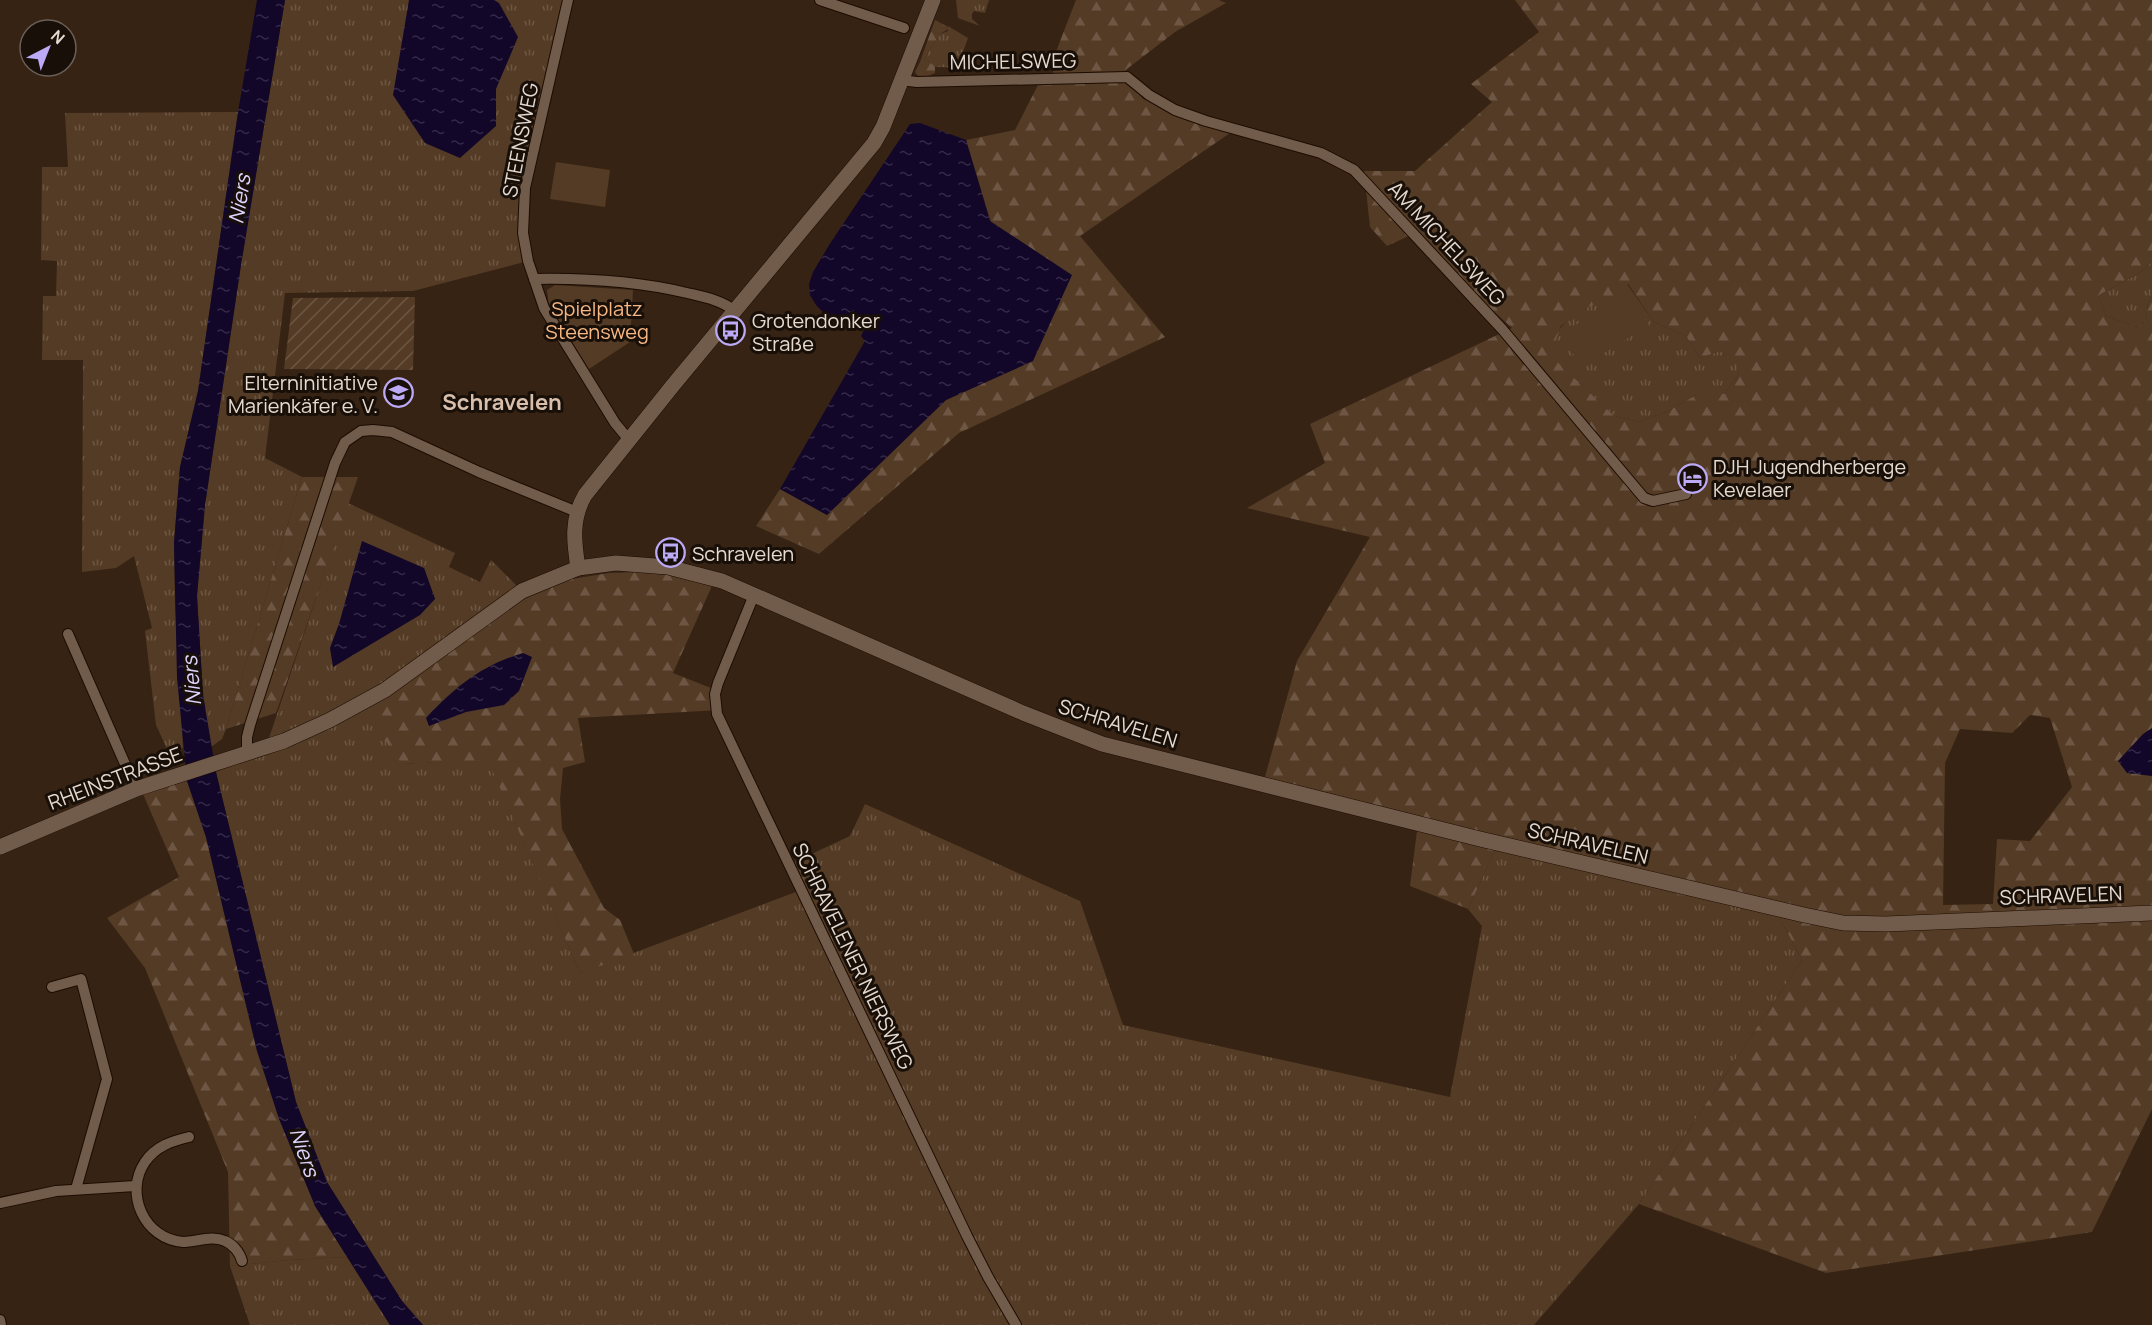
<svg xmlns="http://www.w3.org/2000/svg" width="2152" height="1325" viewBox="0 0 2152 1325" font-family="Manrope,sans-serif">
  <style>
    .grass { fill: url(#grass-tufts); fill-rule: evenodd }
    .forest { fill: url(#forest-firs); fill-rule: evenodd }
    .park { fill: #543b25 }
    .garden { fill: url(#garden-furrows) }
    .water { fill: url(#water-ripples) }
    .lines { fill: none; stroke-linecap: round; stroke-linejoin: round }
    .street-casing { stroke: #1d0c01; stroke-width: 12 }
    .secondary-casing { stroke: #1d0c01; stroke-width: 16 }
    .street { stroke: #715c4b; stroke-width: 10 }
    .secondary { stroke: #715c4b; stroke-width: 15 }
    .labels { text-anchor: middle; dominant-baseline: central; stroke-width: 6; stroke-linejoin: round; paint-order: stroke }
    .street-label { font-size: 20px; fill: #e6dad0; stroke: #170f08 }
    .park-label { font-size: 20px; fill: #f6b784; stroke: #170f08 }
    .poi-label { font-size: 20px; fill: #e6dad0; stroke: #170f08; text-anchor: start }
    .water-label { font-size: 21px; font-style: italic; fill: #dcd3fe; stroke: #170f08 }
    .quarter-label { font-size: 22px; font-weight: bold; fill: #d7bfac; stroke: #170f08 }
  </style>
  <defs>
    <pattern id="grass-tufts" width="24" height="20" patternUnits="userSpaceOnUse" patternTransform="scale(1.5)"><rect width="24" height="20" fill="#543b25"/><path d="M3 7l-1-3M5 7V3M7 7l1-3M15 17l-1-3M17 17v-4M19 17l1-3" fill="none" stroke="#6d5744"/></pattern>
    <pattern id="forest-firs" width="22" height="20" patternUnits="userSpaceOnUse" patternTransform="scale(1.5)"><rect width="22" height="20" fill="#543b25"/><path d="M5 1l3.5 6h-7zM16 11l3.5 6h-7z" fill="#6d5744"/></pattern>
    <pattern id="garden-furrows" width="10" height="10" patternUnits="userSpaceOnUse" patternTransform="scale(1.5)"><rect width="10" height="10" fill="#543b25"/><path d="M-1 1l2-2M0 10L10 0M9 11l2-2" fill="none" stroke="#6d5744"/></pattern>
    <pattern id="water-ripples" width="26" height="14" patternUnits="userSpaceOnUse" patternTransform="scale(1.5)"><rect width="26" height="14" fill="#120629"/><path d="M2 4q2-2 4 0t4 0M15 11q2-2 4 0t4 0" fill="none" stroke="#342a47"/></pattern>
  </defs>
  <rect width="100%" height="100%" fill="#362314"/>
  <g class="grass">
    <path d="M285,0H568L525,188L528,261L413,291L285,293L265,458L302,477L226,729L222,739L211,747L203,694L197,596L205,505L241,265Z"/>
    <path d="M956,0H989L985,13L974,11L972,14V19L980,26L958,18Z"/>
    <path d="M948,26L968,38L960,60L976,68L936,67L924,59L940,34L948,31Z"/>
    <path d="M238,112L198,391L180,467L174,543L175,605L183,748L168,751L156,725L145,631L152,628L134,556L116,568L82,572L83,360H42L43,296H56L57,261L41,260L42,167H68L65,113Z"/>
    <path d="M2152,261V297L2148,302L2146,321L2137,327L2106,316L2099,295L2141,272Z"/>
    <path d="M1627,284L1654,322L1686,336L1700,358L1720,351L1736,358L1739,375L1724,394H1698L1668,411L1639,422L1614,416L1549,355C1553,346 1556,332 1563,325C1581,306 1608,300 1627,284Z"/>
    <path d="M348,503L455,553L449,567L480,582L491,560L522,591L402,764L488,759L580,973L801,890L790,864L850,836L865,804L1080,901L1123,1025L1450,1097L1482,926L1468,909L1498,844L1775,909L1802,960L1639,1204L1534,1325H423L402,1301L327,1182L296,1102L216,772L310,736L327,716L269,738ZM424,568L435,599L331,648L339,624Z"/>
    <path d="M347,1257L390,1325H250L230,1266L289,1260Z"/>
  </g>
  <g class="forest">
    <path d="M1076,0H1219L1226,3L1175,32L1123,72L1143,99L1233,131L1080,236L1165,337L959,433L819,554L756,526L780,489L827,515L946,400L1033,361L966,140L1015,130L1040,81L1051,80L1053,71L1050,67Z"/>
    <path d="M1515,0H2152V261L2141,272L2099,295L2106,316L2137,327L2146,321L2148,302L2152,297V1109L2092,1232L1826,1273L1639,1204L1802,960L1775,909L1498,844L1468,909L1410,886L1418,823L1263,784L1297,661L1370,537L1247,508L1325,463L1310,424L1512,328L1411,235L1387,246L1370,227L1364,171H1415L1492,102L1471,84L1539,32ZM1628,284L1654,322L1686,336L1700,358L1720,351L1735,358L1739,375L1724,394H1698L1668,411L1639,422L1614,416L1550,355L1561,326L1584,309L1614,295ZM2030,715L2050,718L2072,787L2030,841L1997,839L1993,904L1943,905L1945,763L1960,729L2012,733Z"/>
    <path d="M935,20L950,28L940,34L924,59L935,66V73L928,76H918L915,72L920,62Z"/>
    <path d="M302,477H358L276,713L226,729Z"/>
    <path d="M637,572L678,576L699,583L715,579L673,673L721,692L720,710L578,718L585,762L563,768L560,799L562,829L604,908L620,920L634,954L580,973L488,760L402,764L361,706L522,600L572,579L609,573Z"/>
    <path d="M187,781L206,837L257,1051L315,1206L347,1257L289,1260L230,1266L228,1172L145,968L107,918L179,877L143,794Z"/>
  </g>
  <g class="park">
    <path d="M556,162L610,170L605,207L550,199Z"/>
    <path d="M555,285L633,290L630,342L589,369L549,305L547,290Z"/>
    <path d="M1628,292L1649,325L1581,367L1561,334Z"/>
  </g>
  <path class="garden" d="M415,297L413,370L284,369L293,298Z"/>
  <g class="water">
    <path d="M257,0H285L241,265L205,505L197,596L203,695L216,772L296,1102L327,1182L402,1301L423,1325H390L315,1206L279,1119L257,1051L206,837L187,781L181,719L177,678L174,543L180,467L198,391L238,112Z"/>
    <path d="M409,0H494L499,3L518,37L496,89V126L460,158L425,143L393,95Z"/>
    <path d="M920,123L966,140L990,221L1072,275L1033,361L946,400L827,515L780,489L865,341L861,336L864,330L861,325L825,314L816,305L810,295L809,284L813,272L831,242L910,124Z"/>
    <path d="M362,541L424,568L435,599L420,615L333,667L330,648L339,624Z"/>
    <path d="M523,653L532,657L519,691L504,705L466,712L429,726L426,718C455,687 482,665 523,653Z"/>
    <path d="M2152,728V776L2127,773L2118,761L2143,734Z"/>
  </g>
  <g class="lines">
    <defs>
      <g id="street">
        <path d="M568,0L525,188L523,233L528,261L544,308L615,423L629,440"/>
        <path d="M820,0L904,28"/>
        <path d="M900,80L917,82L1127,77L1149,95L1175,110L1206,121L1321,153L1354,170L1502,329L1644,498L1653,501L1686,494"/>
        <path d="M534,279C586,278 636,281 687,293C704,297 721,300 735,311"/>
        <path d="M754,595L718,683L715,694L717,714L967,1236L988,1277L1016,1325"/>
        <path d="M68,634L136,789"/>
        <path d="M247,753V737L250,725L335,463L345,442L361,431L373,430L392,432L479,472L577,512"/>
        <path d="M52,987L81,979L107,1079L76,1189"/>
        <path d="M189,1137C172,1141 156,1146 145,1162C124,1193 144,1239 183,1242C197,1242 211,1235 225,1241C233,1244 240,1253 242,1261"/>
        <path d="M0,1203L56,1191L135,1186"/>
        <path d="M0,1320L1,1325"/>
      </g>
      <g id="secondary">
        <path d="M578,568C574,542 571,519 585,495L674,384L874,143L883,127L933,0"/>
        <path d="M0,847L136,789L284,741L330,720L385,690L522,591L578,568L616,563L668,567L722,581L1023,713L1102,744L1480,839L1804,915L1843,923L1886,924L2152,913"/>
      </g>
    </defs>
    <use href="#street" class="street-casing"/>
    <use href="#secondary" class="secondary-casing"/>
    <use href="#street" class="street"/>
    <use href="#secondary" class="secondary"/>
  </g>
  <defs>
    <symbol id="bus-ring" viewBox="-11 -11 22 22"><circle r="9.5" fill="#170f08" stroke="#bcaaf6" stroke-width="1.5"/><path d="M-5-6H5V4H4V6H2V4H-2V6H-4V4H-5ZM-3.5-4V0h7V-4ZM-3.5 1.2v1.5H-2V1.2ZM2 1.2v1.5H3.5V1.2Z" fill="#bcaaf6"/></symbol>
    <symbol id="school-ring" viewBox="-11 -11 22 22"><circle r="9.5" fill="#170f08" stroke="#bcaaf6" stroke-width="1.5"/><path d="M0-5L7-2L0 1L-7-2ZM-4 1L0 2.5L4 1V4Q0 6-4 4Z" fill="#bcaaf6"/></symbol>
    <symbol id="hotel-ring" viewBox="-11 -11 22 22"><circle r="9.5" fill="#170f08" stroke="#bcaaf6" stroke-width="1.5"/><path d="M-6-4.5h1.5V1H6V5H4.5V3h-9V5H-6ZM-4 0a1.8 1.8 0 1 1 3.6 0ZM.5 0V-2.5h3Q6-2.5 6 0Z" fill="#bcaaf6"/></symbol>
  </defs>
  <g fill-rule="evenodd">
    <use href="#bus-ring" x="714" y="314" width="33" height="33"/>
    <use href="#school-ring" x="382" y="376" width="33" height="33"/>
    <use href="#hotel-ring" x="1676" y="462" width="33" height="33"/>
    <use href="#bus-ring" x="654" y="536" width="33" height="33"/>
  </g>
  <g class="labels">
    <g class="street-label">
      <text transform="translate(1013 61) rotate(-1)">MICHELSWEG</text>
      <text transform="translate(520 140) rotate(-79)">STEENSWEG</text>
      <text transform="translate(1447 243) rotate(47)">AM MICHELSWEG</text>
      <text transform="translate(1118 723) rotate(17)">SCHRAVELEN</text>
      <text transform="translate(115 778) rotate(-21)">RHEINSTRASSE</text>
      <text transform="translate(1588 843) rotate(13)">SCHRAVELEN</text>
      <text transform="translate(2061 895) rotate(-2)">SCHRAVELEN</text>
      <text transform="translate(853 956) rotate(64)">SCHRAVELENER NIERSWEG</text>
    </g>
    <g class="park-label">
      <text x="597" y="308">Spielplatz<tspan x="597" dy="23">Steensweg</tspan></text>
    </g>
    <g class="poi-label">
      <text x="752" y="320">Grotendonker<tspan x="752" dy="23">Straße</tspan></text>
      <text x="378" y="382" text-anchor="end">Elterninitiative<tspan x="378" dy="23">Marienkäfer e. V.</tspan></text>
      <text x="1713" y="466">DJH Jugendherberge<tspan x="1713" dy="23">Kevelaer</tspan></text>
      <text x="692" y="553">Schravelen</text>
    </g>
    <g class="water-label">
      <text transform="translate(239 199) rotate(-81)">Niers</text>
      <text transform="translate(191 681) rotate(-95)">Niers</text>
      <text transform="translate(305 1152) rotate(71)">Niers</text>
    </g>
    <g class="quarter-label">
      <text x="502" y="402">Schravelen</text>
    </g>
  </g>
  <g transform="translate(48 48) rotate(42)"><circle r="28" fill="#170f08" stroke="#6a6058" stroke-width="1.5"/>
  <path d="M0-4.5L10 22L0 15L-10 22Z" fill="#bcaaf6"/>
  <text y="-9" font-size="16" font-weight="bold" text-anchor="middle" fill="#e6dad0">N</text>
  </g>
</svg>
